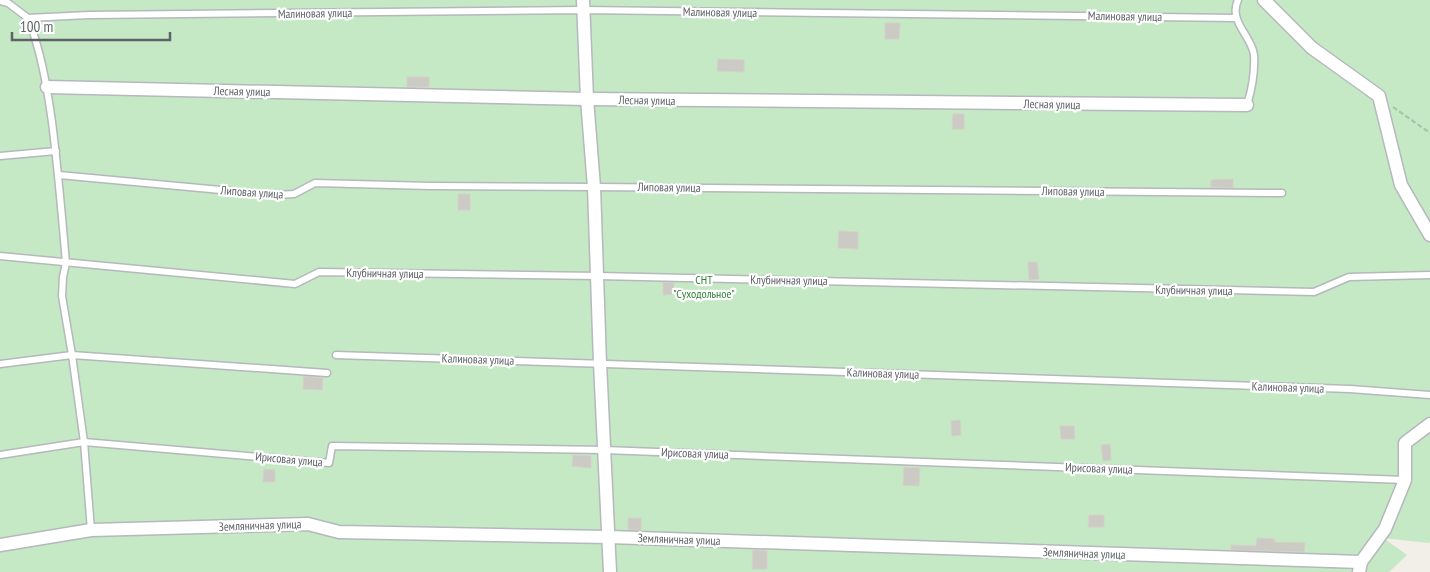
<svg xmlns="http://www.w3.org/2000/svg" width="1430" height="572" viewBox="0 0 1430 572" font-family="'PT Sans Narrow',sans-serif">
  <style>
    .green { fill: #c5e8c5 }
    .building { fill: #cccac5; stroke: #d6d1c6 }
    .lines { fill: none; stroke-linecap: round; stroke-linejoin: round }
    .lane-casing { stroke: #b5b8bc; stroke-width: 9 }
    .street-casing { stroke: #b5b8bc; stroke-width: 15 }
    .path { stroke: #9cc7a9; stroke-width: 2; stroke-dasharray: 5 2.5; stroke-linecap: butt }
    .lane { stroke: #fff; stroke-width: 6 }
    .street { stroke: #fff; stroke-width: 12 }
    .labels { text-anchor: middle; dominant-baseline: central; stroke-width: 4.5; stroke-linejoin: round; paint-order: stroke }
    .street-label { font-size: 12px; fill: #5f6368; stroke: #fff }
    .park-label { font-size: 12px; fill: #348238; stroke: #fff }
  </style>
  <rect width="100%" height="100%" fill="#f1efe8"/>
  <path class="green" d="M0,0H1430V542L1428,543L1383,538L1407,555L1389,572H0Z"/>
  <g class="building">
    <path d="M885,23H900L899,39H885Z"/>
    <path d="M718,59L744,60V72L717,71Z"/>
    <rect x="407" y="77" width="22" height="10"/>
    <path d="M953,114H964V129H952Z"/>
    <path d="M1233,179V188L1211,187V180Z"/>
    <rect x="458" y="194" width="12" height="16"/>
    <path d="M839,231L858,232V249L838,248Z"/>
    <path d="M1028,262H1037L1039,279L1029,280Z"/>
    <path d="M663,282L674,283V294L663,295Z"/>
    <path d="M304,376L323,378L322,390L303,389Z"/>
    <path d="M960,420L961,435L952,436L951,421Z"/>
    <path d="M1060,426H1074L1075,439H1061Z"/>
    <path d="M1110,444L1111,460L1103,461L1101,445Z"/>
    <path d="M573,455L591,456V468L572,466Z"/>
    <path d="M904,467L920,468L919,486L903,485Z"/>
    <path d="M264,469L275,470V482H263Z"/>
    <path d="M1089,515H1104V527H1088Z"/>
    <rect x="628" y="518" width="13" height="12"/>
    <path d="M1257,538L1275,539L1274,542L1305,543L1304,552L1231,550V545L1256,546Z"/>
    <path d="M753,550L767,551V569H752Z"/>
  </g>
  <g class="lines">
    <defs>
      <g id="lane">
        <path d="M1238,0C1228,22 1252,36 1254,55C1255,72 1252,89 1247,105"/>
        <path d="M0,1L8,3L28,18L89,15L583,10L1236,18"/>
        <path d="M28,18C41,51 47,87 52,122C58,169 62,216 66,263L63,277L62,296L72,355L84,442L91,530"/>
        <path d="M0,156L56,151"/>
        <path d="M59,175L276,195L294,194L315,183L431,186L594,187L1282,193"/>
        <path d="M0,256L295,284L319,272L598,276L1314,292L1349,277L1430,275"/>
        <path d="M336,355L1350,389L1430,395"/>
        <path d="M0,364L72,355L327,373"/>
        <path d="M0,455L84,442L329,463L332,446L604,450L1405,480"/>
      </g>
      <g id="street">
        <path d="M583,0L587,99L594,187L600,363L610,572"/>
        <path d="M1264,0L1312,48L1379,96L1401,185L1430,235"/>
        <path d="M47,87L587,99L1247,105"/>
        <path d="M0,545L91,530L308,524L339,532L609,537L1361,562"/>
        <path d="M1359,572L1361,562L1385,529L1405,480V443L1430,424"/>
      </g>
    </defs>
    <use href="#lane" class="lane-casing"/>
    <use href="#street" class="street-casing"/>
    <path class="path" d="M1393,107L1430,133"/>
    <use href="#lane" class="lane"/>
    <use href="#street" class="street"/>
  </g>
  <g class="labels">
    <g class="street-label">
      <text transform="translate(720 12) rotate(1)">Малиновая улица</text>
      <text transform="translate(315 13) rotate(-1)">Малиновая улица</text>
      <text transform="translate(1125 16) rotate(1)">Малиновая улица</text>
      <text transform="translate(242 91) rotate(1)">Лесная улица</text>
      <text transform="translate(647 100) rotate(1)">Лесная улица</text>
      <text transform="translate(1052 104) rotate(1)">Лесная улица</text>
      <text transform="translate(669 187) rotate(1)">Липовая улица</text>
      <text transform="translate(1073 191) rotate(1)">Липовая улица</text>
      <text transform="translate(252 192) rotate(4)">Липовая улица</text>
      <text transform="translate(385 273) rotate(1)">Клубничная улица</text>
      <text transform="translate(789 280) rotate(1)">Клубничная улица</text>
      <text transform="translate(1194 290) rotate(1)">Клубничная улица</text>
      <text transform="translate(478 359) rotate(2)">Калиновая улица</text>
      <text transform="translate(883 373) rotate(2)">Калиновая улица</text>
      <text transform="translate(1288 387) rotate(2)">Калиновая улица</text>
      <text transform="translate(695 453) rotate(2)">Ирисовая улица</text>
      <text transform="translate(289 459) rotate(5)">Ирисовая улица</text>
      <text transform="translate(1099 468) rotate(2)">Ирисовая улица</text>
      <text transform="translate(260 525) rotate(-2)">Земляничная улица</text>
      <text transform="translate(679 539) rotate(2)">Земляничная улица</text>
      <text transform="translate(1084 553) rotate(2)">Земляничная улица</text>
    </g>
    <g class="park-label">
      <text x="704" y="279">СНТ<tspan x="704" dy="14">"Суходольное"</tspan></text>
    </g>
  </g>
  <path d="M12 32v8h158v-8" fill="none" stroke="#5f6368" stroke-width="2.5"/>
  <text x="20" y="32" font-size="15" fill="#5f6368" stroke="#ffffff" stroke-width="4" paint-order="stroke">100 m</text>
</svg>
